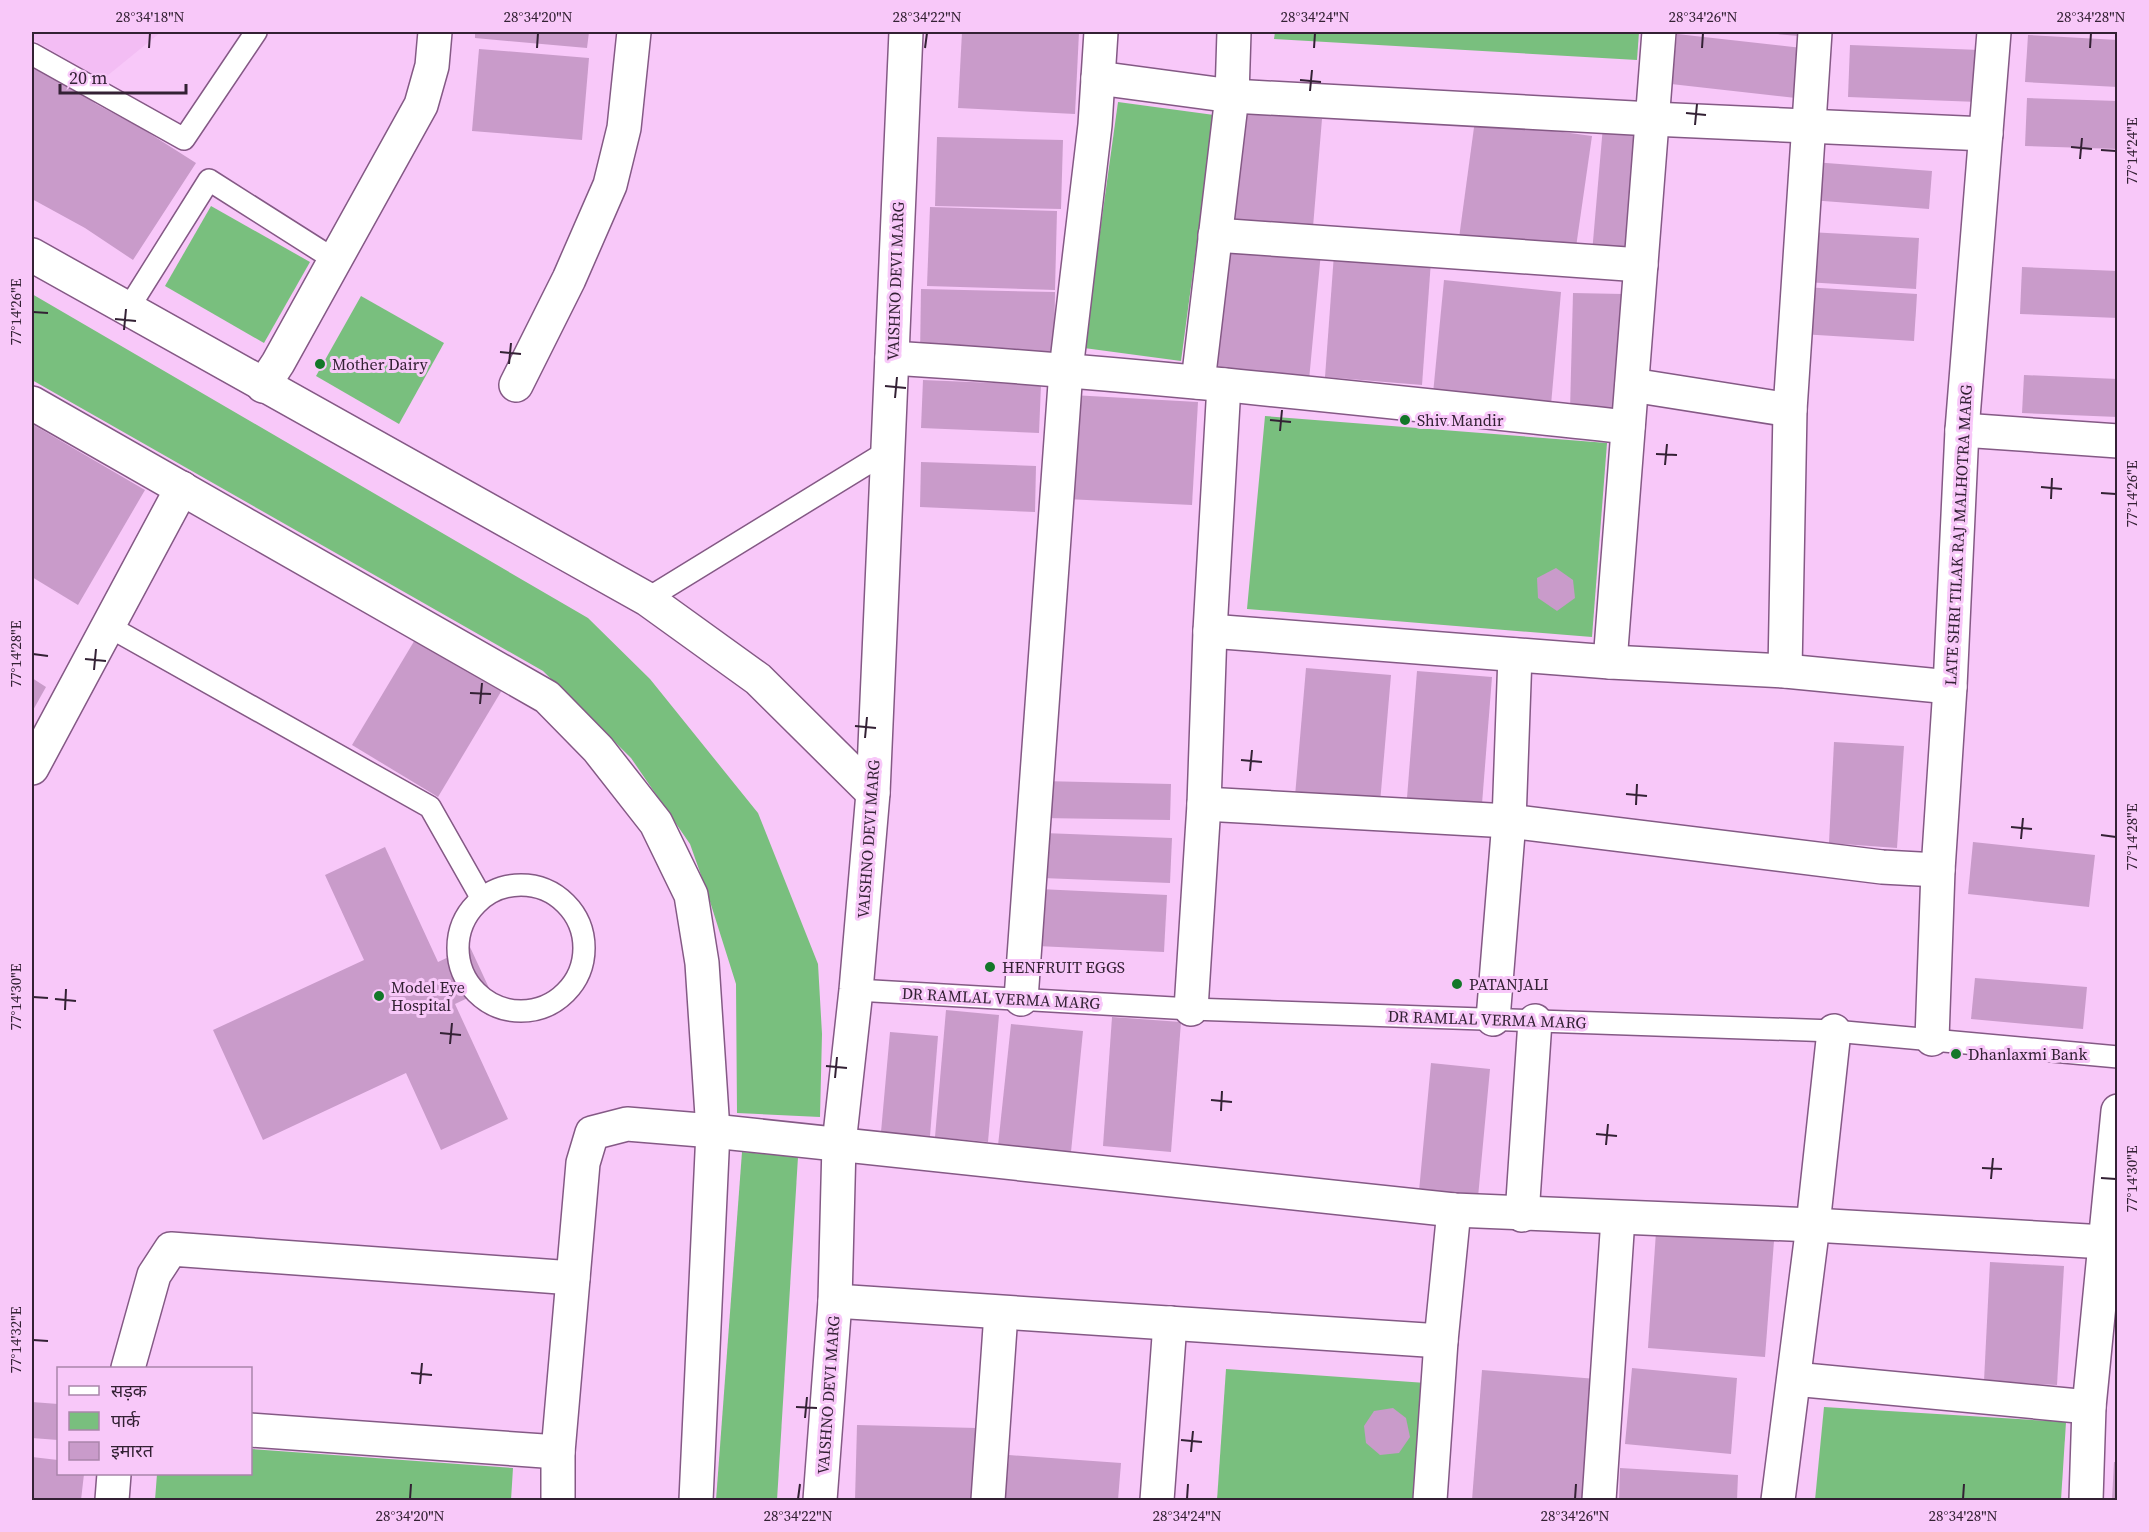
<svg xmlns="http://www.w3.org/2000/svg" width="2149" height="1532" viewBox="0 0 2149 1532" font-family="'Source Serif 4','Noto Sans Devanagari',serif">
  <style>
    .built { fill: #f3bdf4 }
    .green { fill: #79bf7e }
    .building { fill: #c99bca }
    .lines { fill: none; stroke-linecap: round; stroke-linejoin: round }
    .lane-casing { stroke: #845985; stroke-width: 24 }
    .street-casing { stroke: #845985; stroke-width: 36 }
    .secondary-casing { stroke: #845985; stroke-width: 36 }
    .lane { stroke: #fff; stroke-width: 21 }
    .street { stroke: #fff; stroke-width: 33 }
    .secondary { stroke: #fff; stroke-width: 33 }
    .ticks { fill: none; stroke: #332134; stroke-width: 2 }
    .poi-dot { fill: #137729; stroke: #f8c8f9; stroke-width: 2 }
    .labels { text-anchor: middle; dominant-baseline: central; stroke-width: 6; stroke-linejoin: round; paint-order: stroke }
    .street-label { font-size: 16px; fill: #332134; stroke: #f8c8f9 }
    .poi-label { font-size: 16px; fill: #332134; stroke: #f8c8f9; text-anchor: start }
    .neatline { fill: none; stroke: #332134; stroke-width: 2 }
    .ticks-label { font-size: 15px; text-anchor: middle; fill: #332134 }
  </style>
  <rect width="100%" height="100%" fill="#f8c8f9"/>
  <path class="built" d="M32,32H161L102,80L32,39Z"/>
  <g class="green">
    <path d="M1275,32H1639L1637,60L1274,39Z"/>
    <path d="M1118,102L1214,115L1181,361L1084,348Z"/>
    <path d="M211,206L310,262L264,343L165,286Z"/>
    <path d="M32,294L588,618L650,679L758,813L818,964L822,1034L820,1117L737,1113L736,984L707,892L690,844L631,758L543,671L32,380Z"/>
    <path d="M361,296L444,343L399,424L316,376Z"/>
    <path d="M1265,416L1607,443L1592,637L1247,609Z"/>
    <path d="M742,1152L798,1157L777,1500H716Z"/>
    <path d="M1226,1369L1426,1383L1417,1500H1217Z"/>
    <path d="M1824,1407L2066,1422L2061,1500H1815Z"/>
    <path d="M251,1449L513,1468L511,1500H155L157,1474H250Z"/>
  </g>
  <g class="building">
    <path d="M475,32H589L587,48L475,38Z"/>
    <path d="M962,32H1079L1075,114L958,108Z"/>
    <path d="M1765,32H1799V36L1765,33Z"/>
    <path d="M1677,34L1802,48L1796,98L1671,84Z"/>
    <path d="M2028,35L2118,40V87L2025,82Z"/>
    <path d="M1850,45L1980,50L1978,102L1848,97Z"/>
    <path d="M479,49L589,58L582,140L472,131Z"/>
    <path d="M32,63L55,76L96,104L141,128L196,163L133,260L85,228L32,199Z"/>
    <path d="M2027,98L2118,101V149L2025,146Z"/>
    <path d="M1231,111L1322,119L1312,239L1221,232Z"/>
    <path d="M1475,120L1592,136L1575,254L1459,238Z"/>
    <path d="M1603,126L1645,130L1633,257L1592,253Z"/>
    <path d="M937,137L1063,140L1061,209L935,206Z"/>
    <path d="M1813,162L1932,171L1929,209L1810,200Z"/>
    <path d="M930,207L1057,211L1055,290L927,286Z"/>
    <path d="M1809,232L1919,238L1916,289L1806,282Z"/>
    <path d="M1226,243L1321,252L1309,380L1213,371Z"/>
    <path d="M1334,254L1431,261L1422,385L1325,377Z"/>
    <path d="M2022,267L2118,271V318L2020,314Z"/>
    <path d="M1444,280L1561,292L1550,416L1432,404Z"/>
    <path d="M1804,287L1917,294L1914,341L1801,334Z"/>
    <path d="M921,289L1055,292L1054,357L920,355Z"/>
    <path d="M1573,293L1623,294L1620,411H1570Z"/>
    <path d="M2024,375L2118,379V417L2022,413Z"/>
    <path d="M923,380L1041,385L1039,433L921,428Z"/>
    <path d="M1072,395L1198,402L1192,505L1066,499Z"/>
    <path d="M32,424L145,490L78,605L32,577Z"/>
    <path d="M921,462L1036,466L1035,512L920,507Z"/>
    <path d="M1556,568L1573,580L1575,598L1557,611L1538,598L1537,578Z"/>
    <path d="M419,633L505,685L438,797L352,745Z"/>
    <path d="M1306,668L1391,675L1380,803L1295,796Z"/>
    <path d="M1417,671L1492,677L1482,804L1407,798Z"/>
    <path d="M32,678L46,687L32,712Z"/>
    <path d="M1834,742L1904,746L1897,848L1829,843Z"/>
    <path d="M1042,781L1171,784L1170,820L1041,818Z"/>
    <path d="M1044,833L1172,838L1170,883L1042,878Z"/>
    <path d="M1973,842L2095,855L2089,907L1968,894Z"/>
    <path d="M385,847L438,962L470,947L489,988L455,1004L508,1119L441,1150L406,1073L263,1140L213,1030L364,960L325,875Z"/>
    <path d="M1039,889L1167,895L1164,952L1037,946Z"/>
    <path d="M1975,978L2087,987L2083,1029L1971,1019Z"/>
    <path d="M946,1010L999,1015L988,1142L935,1137Z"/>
    <path d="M1112,1017L1181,1022L1171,1152L1103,1146Z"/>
    <path d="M1011,1024L1083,1031L1070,1162L997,1155Z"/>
    <path d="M890,1032L938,1036L930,1136L881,1132Z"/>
    <path d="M1431,1063L1490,1069L1478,1197L1419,1191Z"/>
    <path d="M1656,1232L1774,1241L1765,1357L1648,1348Z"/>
    <path d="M1990,1262L2064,1266L2057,1385L1984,1381Z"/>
    <path d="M1632,1368L1737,1378L1731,1454L1625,1444Z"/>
    <path d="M1482,1370L1597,1379L1587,1500H1472Z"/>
    <path d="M32,1402L58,1404V1440L32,1438Z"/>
    <path d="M1393,1408L1406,1418L1410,1437L1399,1453L1380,1455L1366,1443L1364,1426L1374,1411Z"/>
    <path d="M857,1425L977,1428L975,1500H855Z"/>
    <path d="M1009,1455L1121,1463L1118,1500H1005Z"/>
    <path d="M32,1457L58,1460V1474H84L81,1500H32Z"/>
    <path d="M2114,1462H2118V1500H2112Z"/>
    <path d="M1620,1468L1738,1475L1737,1500H1619Z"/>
  </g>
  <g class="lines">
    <defs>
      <g id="lane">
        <path d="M32,54L184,139L256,32"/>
        <path d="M128,309L209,180L335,260"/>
        <path d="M647,599L888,451"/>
        <path d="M108,626L430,807L481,897"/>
        <circle cx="521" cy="948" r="63"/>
        <path d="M856,990L1191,1009L1834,1031L2118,1057"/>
      </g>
      <g id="street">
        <path d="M1098,78L1232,96L1652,119L1986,134"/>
        <path d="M1215,235L1641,265"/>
        <path d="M32,255L647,599L758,679L873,793"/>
        <path d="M892,358C1138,373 1383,401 1628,427"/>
        <path d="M1198,382L1232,96L1234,32"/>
        <path d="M516,385L569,279L610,185L624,128L634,32"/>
        <path d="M1632,385L1790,410"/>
        <path d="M263,386L278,363L421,105L432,66L435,32"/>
        <path d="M32,403L547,697L598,749L656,823L691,895L702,963L713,1131L696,1500"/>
        <path d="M1962,430L2118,441"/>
        <path d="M1210,631L1610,662L1785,671L1950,687"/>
        <path d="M1610,662L1659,32"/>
        <path d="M1785,671L1790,410L1815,32"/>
        <path d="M32,768L182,488"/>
        <path d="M1204,804L1509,821L1882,867L1938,870"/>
        <path d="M1021,999L1066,370L1095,125L1101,32"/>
        <path d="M1191,1009L1204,804L1210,631L1224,385"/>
        <path d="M1493,1019L1509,821L1515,655"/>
        <path d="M1932,1039L1938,870L1950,687L1962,430L1994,32"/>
        <path d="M1522,1215L1535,1021"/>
        <path d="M835,1301L1441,1341"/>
        <path d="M128,1368L154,1275L171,1249L573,1278"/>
        <path d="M1794,1379L2089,1407"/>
        <path d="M250,1430L558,1452L583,1163L592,1133L627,1124L713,1131L1454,1210L1813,1225L2105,1242"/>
        <path d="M558,1452V1500"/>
        <path d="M112,1500L114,1474"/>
        <path d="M988,1500L1001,1313"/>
        <path d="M1157,1500L1170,1323"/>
        <path d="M1430,1500L1441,1341L1454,1210"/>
        <path d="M1599,1500L1618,1218"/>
        <path d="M1778,1500L1813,1225L1834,1031"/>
        <path d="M2086,1500L2089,1407L2118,1111"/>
      </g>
      <path id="secondary" d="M820,1500L835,1301L839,1144L856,990L873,793L906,32"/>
    </defs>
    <use href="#lane" class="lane-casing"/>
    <use href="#street" class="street-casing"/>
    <use href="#secondary" class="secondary-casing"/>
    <use href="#lane" class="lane"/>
    <use href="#street" class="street"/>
    <use href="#secondary" class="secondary"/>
  </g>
  <path class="ticks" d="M149,48L150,33M537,48L538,33M925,48L927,33M1314,48L1315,33M1702,48L1703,33M2090,48L2091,33M1300,80L1321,82M1310,91L1312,70M1686,113L1706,115M1695,125L1697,104M2071,147L2092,149M2101,150L2116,151M2080,159L2082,138M33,312L48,313M115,319L136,321M124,330L126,309M500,352L521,354M509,364L511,343M885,386L906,388M895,398L897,377M1270,420L1291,422M1280,431L1282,410M1656,454L1677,455M1665,465L1667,444M2041,487L2062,489M2101,493L2116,494M2051,499L2052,478M33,654L48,656M85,659L106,661M94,670L96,649M470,693L491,694M480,704L482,683M855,726L876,728M865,738L867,717M1241,760L1262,762M1250,771L1252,750M1626,794L1647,796M1636,805L1637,784M2011,827L2032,829M2101,835L2116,837M2021,839L2023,818M33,997L48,998M55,999L76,1001M65,1010L66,989M440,1033L461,1035M450,1044L452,1023M826,1066L847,1068M835,1078L837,1057M1211,1100L1232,1102M1221,1111L1222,1091M1596,1134L1617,1136M1606,1145L1608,1124M1982,1168L2002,1169M2101,1178L2116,1179M1991,1179L1993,1158M33,1340L48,1341M411,1373L432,1375M420,1384L422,1363M796,1407L817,1408M805,1418L807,1397M1181,1440L1202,1442M1191,1452L1193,1431M410,1499L411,1484M798,1499L800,1484M1187,1499L1188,1484M1575,1499L1576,1484M1963,1499L1964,1484"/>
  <g class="poi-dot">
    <circle cx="320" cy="364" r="6"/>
    <circle cx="1405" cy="420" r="6"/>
    <circle cx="990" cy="967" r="6"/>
    <circle cx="1457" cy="984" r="6"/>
    <circle cx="379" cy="996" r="6"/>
    <circle cx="1956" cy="1054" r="6"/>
  </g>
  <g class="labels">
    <g class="street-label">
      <text transform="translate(895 281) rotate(-88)">VAISHNO DEVI MARG</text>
      <text transform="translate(1958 535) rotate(-87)">LATE SHRI TILAK RAJ MALHOTRA MARG</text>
      <text transform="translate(868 839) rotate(-86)">VAISHNO DEVI MARG</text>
      <text transform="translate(1001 998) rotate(3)">DR RAMLAL VERMA MARG</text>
      <text transform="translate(1487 1019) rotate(2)">DR RAMLAL VERMA MARG</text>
      <text transform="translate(828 1395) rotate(-86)">VAISHNO DEVI MARG</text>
    </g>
    <g class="poi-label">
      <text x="332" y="364">Mother Dairy</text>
      <text x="1417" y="420">Shiv Mandir</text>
      <text x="1002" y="967">HENFRUIT EGGS</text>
      <text x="1469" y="984">PATANJALI</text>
      <text x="391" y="987">Model Eye<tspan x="391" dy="18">Hospital</tspan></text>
      <text x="1968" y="1054">Dhanlaxmi Bank</text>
    </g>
  </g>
  <rect width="2149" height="1532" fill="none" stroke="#f8c8f9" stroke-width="66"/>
  <rect x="57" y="1367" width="195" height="108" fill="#f8c8f9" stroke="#a985aa" stroke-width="1.5"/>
  <rect x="69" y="1386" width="30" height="9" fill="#ffffff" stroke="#a985aa" stroke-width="1.5"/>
  <text x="111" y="1397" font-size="18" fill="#332134">सड़क</text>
  <rect x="69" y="1412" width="30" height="18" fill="#79bf7e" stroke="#a985aa" stroke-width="1.5"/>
  <text x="111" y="1427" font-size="18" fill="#332134">पार्क</text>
  <rect x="69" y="1442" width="30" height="18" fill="#c99bca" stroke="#a985aa" stroke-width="1.5"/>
  <text x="111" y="1457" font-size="18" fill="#332134">इमारत</text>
  <path d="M60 84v9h126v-9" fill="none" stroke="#332134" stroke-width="3"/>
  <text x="69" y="84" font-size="18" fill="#332134" stroke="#f8c8f9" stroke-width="4.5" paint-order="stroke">20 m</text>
  <rect x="33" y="33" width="2083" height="1466" class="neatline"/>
  <g class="ticks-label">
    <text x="150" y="22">28°34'18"N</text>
    <text x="538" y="22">28°34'20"N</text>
    <text x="927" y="22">28°34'22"N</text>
    <text x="1315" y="22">28°34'24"N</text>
    <text x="1703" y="22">28°34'26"N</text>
    <text x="2091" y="22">28°34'28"N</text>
    <text transform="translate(2132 151) rotate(-90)" y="5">77°14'24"E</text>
    <text transform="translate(16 312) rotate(-90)" y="5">77°14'26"E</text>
    <text transform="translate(2132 494) rotate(-90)" y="5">77°14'26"E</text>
    <text transform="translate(16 654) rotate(-90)" y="5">77°14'28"E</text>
    <text transform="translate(2132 837) rotate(-90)" y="5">77°14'28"E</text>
    <text transform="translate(16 997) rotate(-90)" y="5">77°14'30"E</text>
    <text transform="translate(2132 1179) rotate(-90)" y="5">77°14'30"E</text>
    <text transform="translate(16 1340) rotate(-90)" y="5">77°14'32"E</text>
    <text x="410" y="1521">28°34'20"N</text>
    <text x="798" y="1521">28°34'22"N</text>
    <text x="1187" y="1521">28°34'24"N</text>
    <text x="1575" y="1521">28°34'26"N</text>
    <text x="1963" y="1521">28°34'28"N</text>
  </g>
</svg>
